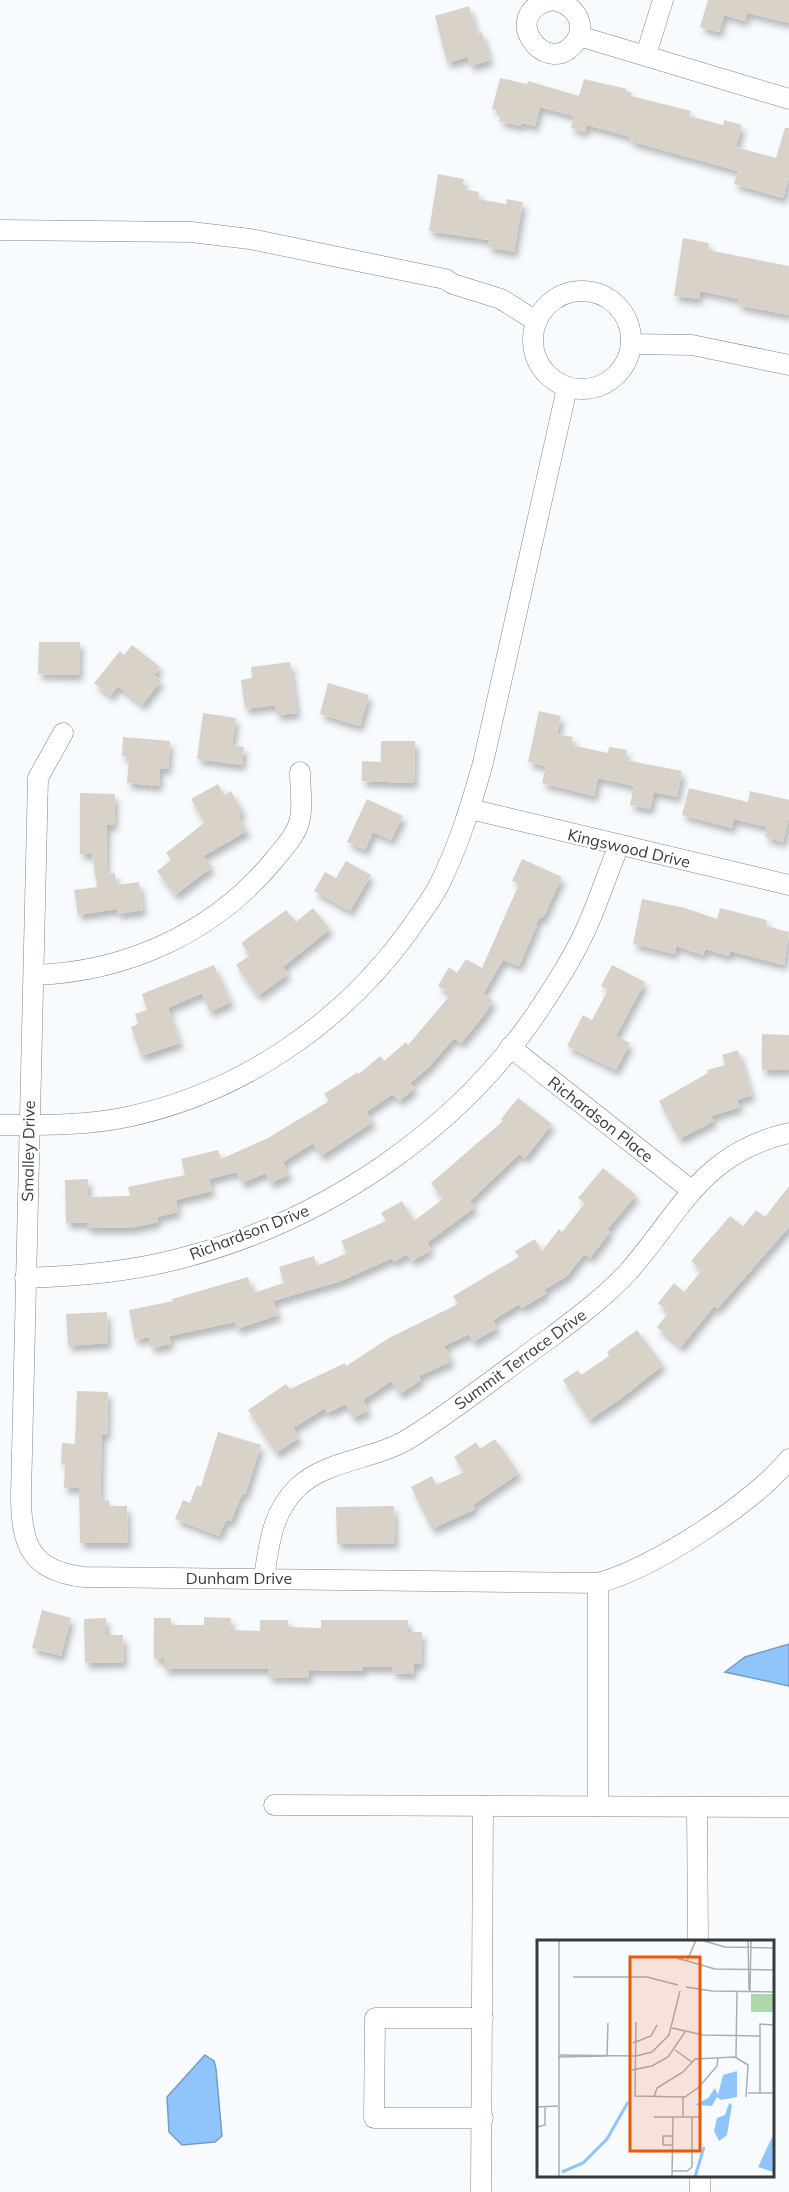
<svg xmlns="http://www.w3.org/2000/svg" width="789" height="2192" viewBox="0 0 789 2192" font-family="Mulish,sans-serif">
  <style>
    .water { fill: #90c5fb; stroke: #769cc2; stroke-width: 1.5 }
    .building { fill: #d9d2c9; filter: url(#shadow) }
    .lines { fill: none; stroke-linecap: round; stroke-linejoin: round }
    .minor-casing { stroke: #7e858c; stroke-width: 21 }
    .minor { stroke: #fff; stroke-width: 20 }
    .labels { text-anchor: middle; dominant-baseline: central; stroke-width: 4.5; stroke-linejoin: round; paint-order: stroke }
    .street-label { font-size: 16px; fill: #383b3e; stroke: #fff }
    .inset-river { fill: none; stroke: #90c5fb; stroke-width: 3 }
    .inset-road { fill: none; stroke: #abaeb1; stroke-width: 1.5 }
    .view { fill: #e8590c; fill-opacity: 0.15; stroke: #e8590c; stroke-width: 3 }
    .inset-edge { fill: none; stroke: #383b3e; stroke-width: 3 }
  </style>
  <defs>
    <filter id="shadow"><feDropShadow dx="3.5" dy="6" stdDeviation="3" flood-color="#0004"/></filter>
  </defs>
  <rect width="100%" height="100%" fill="#f8fbfe"/>
  <g class="water">
    <path d="M789,1644V1686L725,1672L745,1657Z"/>
    <path d="M205,2055L214,2061L216,2069L222,2136L215,2142L182,2145L169,2132L167,2097Z"/>
  </g>
  <g class="building">
    <path d="M708,0H789V23L747,13L745,21L724,15L719,32L700,27Z"/>
    <path d="M469,6L477,34L482,32L490,60L470,66L468,57L447,63L435,16Z"/>
    <path d="M500,78L527,84L528,81L579,96L584,79L627,89L626,91L632,93L631,96L691,111L689,116L723,125L724,120L742,125L736,147L776,158L785,128H789V177L783,198L734,184L738,171L630,141L631,137L587,125L585,132L571,128L574,116L540,107L535,126L522,123L521,126L499,121L501,111L492,109Z"/>
    <path d="M438,174L464,179L462,189L479,192L478,199L506,204L507,199L523,202L514,252L488,247L489,240L429,231Z"/>
    <path d="M683,238L709,243L708,250L789,266V315L738,305L739,299L700,291L699,299L674,296Z"/>
    <path d="M39,642H80L79,675L38,674Z"/>
    <path d="M132,645L160,667L154,675L161,681L142,705L118,686L110,696L94,683L120,651L124,655Z"/>
    <path d="M290,662L297,713L277,715L275,705L245,709L241,680L252,678L251,667Z"/>
    <path d="M328,683L369,695L360,726L320,714Z"/>
    <path d="M539,711L561,716L557,734L573,737L571,745L608,753L609,747L627,750L625,760L682,771L677,797L654,792L650,809L630,805L634,786L598,778L594,796L542,783L546,766L528,762Z"/>
    <path d="M203,713L236,718L232,745L244,747L242,765L197,759Z"/>
    <path d="M123,737L170,741L168,769L160,768L159,786L127,783L129,757L122,756Z"/>
    <path d="M381,741H415L414,783L362,781V761L381,762Z"/>
    <path d="M218,784L224,795L231,791L243,812L238,815L247,831L203,856L212,867L175,895L157,871L171,860L166,853L204,823L191,799Z"/>
    <path d="M689,788L748,802L750,791L789,800V816L783,842L765,837L767,827L734,819L732,828L682,815Z"/>
    <path d="M80,793L115,794L114,825H107L106,874L115,873L116,885L139,882L143,910L118,914L117,909L78,915L74,890L97,887L92,854H80Z"/>
    <path d="M367,799L403,816L391,840L373,832L365,850L347,842Z"/>
    <path d="M522,859L562,877L543,918L540,917L537,923H535L537,925L519,966L503,960L483,994L493,1000L485,1014L461,1043L454,1038L429,1067L410,1083L415,1088L399,1101L393,1094L366,1112L373,1122L321,1156L313,1143L283,1162L289,1175L270,1183L266,1173L242,1183L237,1172L209,1179L212,1191L176,1200L178,1212L157,1217L158,1222L130,1228H87V1223H66L65,1180L88,1179V1197L130,1196L128,1187L185,1175L181,1159L218,1150L221,1159L268,1138L329,1101L324,1094L358,1072L359,1074L380,1056L384,1061L406,1042L408,1045L451,994L438,986L449,967L457,973L466,959L482,968L519,884L512,881Z"/>
    <path d="M346,861L371,875L350,911L314,891L325,872L336,878Z"/>
    <path d="M642,899L685,908L717,919L720,908L767,920L766,926L789,932L784,965L730,951L729,956L705,949L703,955L676,946L675,954L633,944Z"/>
    <path d="M313,908L330,929L283,967L288,974L258,996L236,965L250,955L241,943L286,910L296,922Z"/>
    <path d="M214,965L231,1002L210,1012L202,993L168,1008L180,1043L141,1056L131,1027L138,1024L135,1014L147,1010L142,994Z"/>
    <path d="M612,965L645,982L616,1036L630,1043L616,1070L567,1046L583,1015L592,1020L608,990L601,986Z"/>
    <path d="M762,1034L789,1035V1070H762Z"/>
    <path d="M738,1050L752,1095L737,1100L740,1107L711,1116L714,1121L679,1139L659,1101L708,1073L707,1070L725,1065L722,1055Z"/>
    <path d="M518,1098L552,1124L525,1158L519,1154L470,1201L475,1207L427,1243L431,1250L412,1261L407,1254L394,1262L392,1258L341,1281L273,1301L278,1315L237,1329L235,1322L169,1336L171,1344L151,1348L149,1337L135,1340L129,1310L173,1301L172,1299L248,1277L253,1293L284,1283L279,1267L314,1256L317,1266L347,1253L341,1241L386,1221L381,1213L402,1201L414,1221L443,1199L431,1183L503,1121L501,1119Z"/>
    <path d="M603,1168L636,1195L607,1230L610,1232L590,1258L584,1254L567,1276L544,1290L547,1293L522,1308L519,1304L493,1320L497,1328L473,1342L469,1334L444,1346L452,1361L419,1376L421,1380L400,1394L391,1381L363,1400L368,1411L353,1418L346,1404L327,1413L325,1408L293,1428L299,1438L276,1453L248,1410L286,1384L290,1389L345,1363L346,1366L389,1338L458,1304L453,1296L519,1257L515,1251L535,1239L542,1251L559,1229L562,1232L585,1203L578,1198Z"/>
    <path d="M789,1186V1227L717,1309L714,1306L681,1347L657,1327L669,1312L658,1303L674,1283L684,1292L702,1270L691,1261L730,1216L743,1226L756,1210L765,1217Z"/>
    <path d="M107,1312L108,1343L68,1346L66,1314Z"/>
    <path d="M637,1330L663,1365L619,1400L589,1420L563,1380L578,1370L581,1375L609,1356L607,1352Z"/>
    <path d="M77,1391L108,1392L107,1435H102L100,1501L109,1500V1506H127L128,1543H80L79,1488H64L65,1464H61L62,1443L75,1444Z"/>
    <path d="M218,1432L261,1445L245,1495L242,1494L231,1521L226,1520L219,1536L175,1519L183,1500L190,1503L197,1485L201,1487Z"/>
    <path d="M495,1439L519,1473L473,1505L475,1509L432,1529L411,1487L432,1476L436,1485L464,1472L454,1457L476,1442L480,1449Z"/>
    <path d="M394,1506L395,1543L337,1544L336,1507Z"/>
    <path d="M42,1610L71,1618L61,1656L32,1648Z"/>
    <path d="M204,1617L231,1618L230,1630L260,1631V1620H288V1627L321,1628V1620H408V1632H422L421,1664H414L413,1674L392,1673L393,1667H363V1671L309,1670V1678L268,1677V1669H164V1659H154V1618H171V1625H204Z"/>
    <path d="M106,1618V1635H123L124,1662L85,1663L84,1619Z"/>
  </g>
  <g class="lines">
    <defs>
      <g id="minor">
        <path d="M552,0C495,13 548,82 576,41C588,21 572,4 553,0"/>
        <path d="M579,36L789,99"/>
        <path d="M646,55L663,0"/>
        <path d="M0,230L191,232L250,239L445,279L453,284L501,299L536,321"/>
        <circle cx="582" cy="340" r="49"/>
        <path d="M631,344L692,345L789,365"/>
        <path d="M63,733L38,778L21,1495C21,1544 30,1571 84,1577L598,1583C652,1569 754,1503 789,1459"/>
        <path d="M470,809L789,885"/>
        <path d="M34,975C126,972 214,933 274,860C283,849 298,833 300,818C303,804 300,787 300,772"/>
        <path d="M510,1047L691,1190"/>
        <path d="M0,1125C42,1125 85,1126 127,1117C240,1093 340,1025 408,932C418,917 430,902 438,887C458,848 471,805 483,763L567,388"/>
        <path d="M25,1278C78,1276 131,1272 182,1258C325,1221 461,1129 542,1005C559,979 577,951 589,922C600,897 608,871 619,846"/>
        <path d="M264,1578C269,1544 272,1512 298,1487C328,1459 375,1460 410,1438C458,1408 503,1371 550,1338C578,1317 605,1297 629,1271C682,1210 702,1153 789,1133"/>
        <path d="M598,1583V1806"/>
        <path d="M274,1805L789,1807"/>
        <path d="M697,1807L698,1942"/>
        <path d="M483,2118H374L375,2018H483"/>
        <path d="M700,2176V2192"/>
        <path d="M481,2192L483,1806"/>
      </g>
    </defs>
    <use href="#minor" class="minor-casing"/>
    <use href="#minor" class="minor"/>
  </g>
  <g class="labels">
    <g class="street-label">
      <text transform="translate(629 848) rotate(13)">Kingswood Drive</text>
      <text transform="translate(601 1119) rotate(38)">Richardson Place</text>
      <text transform="translate(28 1151) rotate(-89)">Smalley Drive</text>
      <text transform="translate(249 1232) rotate(-21)">Richardson Drive</text>
      <text transform="translate(520 1359) rotate(-36)">Summit Terrace Drive</text>
      <text x="239" y="1578">Dunham Drive</text>
    </g>
  </g>
  <g transform="translate(537 1940)">
    <rect width="237" height="237" fill="#f8fbfe"/>
    <path d="M214,54H237V72H214Z" fill="#aed8a7"/>
    <path d="M200,131V157L184,160L180,157L175,166L158,165L171,158L178,148L181,155L186,135ZM192,163L195,165L190,195L182,201L177,191L180,178L188,175ZM237,193V232H236L221,227Z" fill="#90c5fb"/>
    <path class="inset-river" d="M25,232L46,223L70,199L91,162M158,237L167,207"/>
    <path class="inset-road" d="M22,0V237M164,0L188,7L237,8V0M211,0L212,50M145,20L140,18L178,29L237,30M150,21L159,0M36,37H110L141,45M149,47L175,51L237,52M213,52L214,0M99,82L98,156L148,157L162,147L180,126L181,117M135,88L166,95L223,96M96,103L114,96L120,85M138,110L155,122M21,115L99,116L115,112L132,95L143,51M70,116L71,83M21,117L70,116M199,117L200,52M95,130L115,126L131,117L148,92M211,153H237M223,153V84L237,85M117,157L120,148L146,132L158,119L198,117L211,125L209,157M146,157V176M0,167L21,166M117,177H165M0,187L8,185V167M136,205H126V196H136M135,231H150L155,227V177M135,237L136,177"/>
    <path class="view" d="M93,17H163V211H93Z"/>
    <rect width="237" height="237" class="inset-edge"/>
  </g>
</svg>
